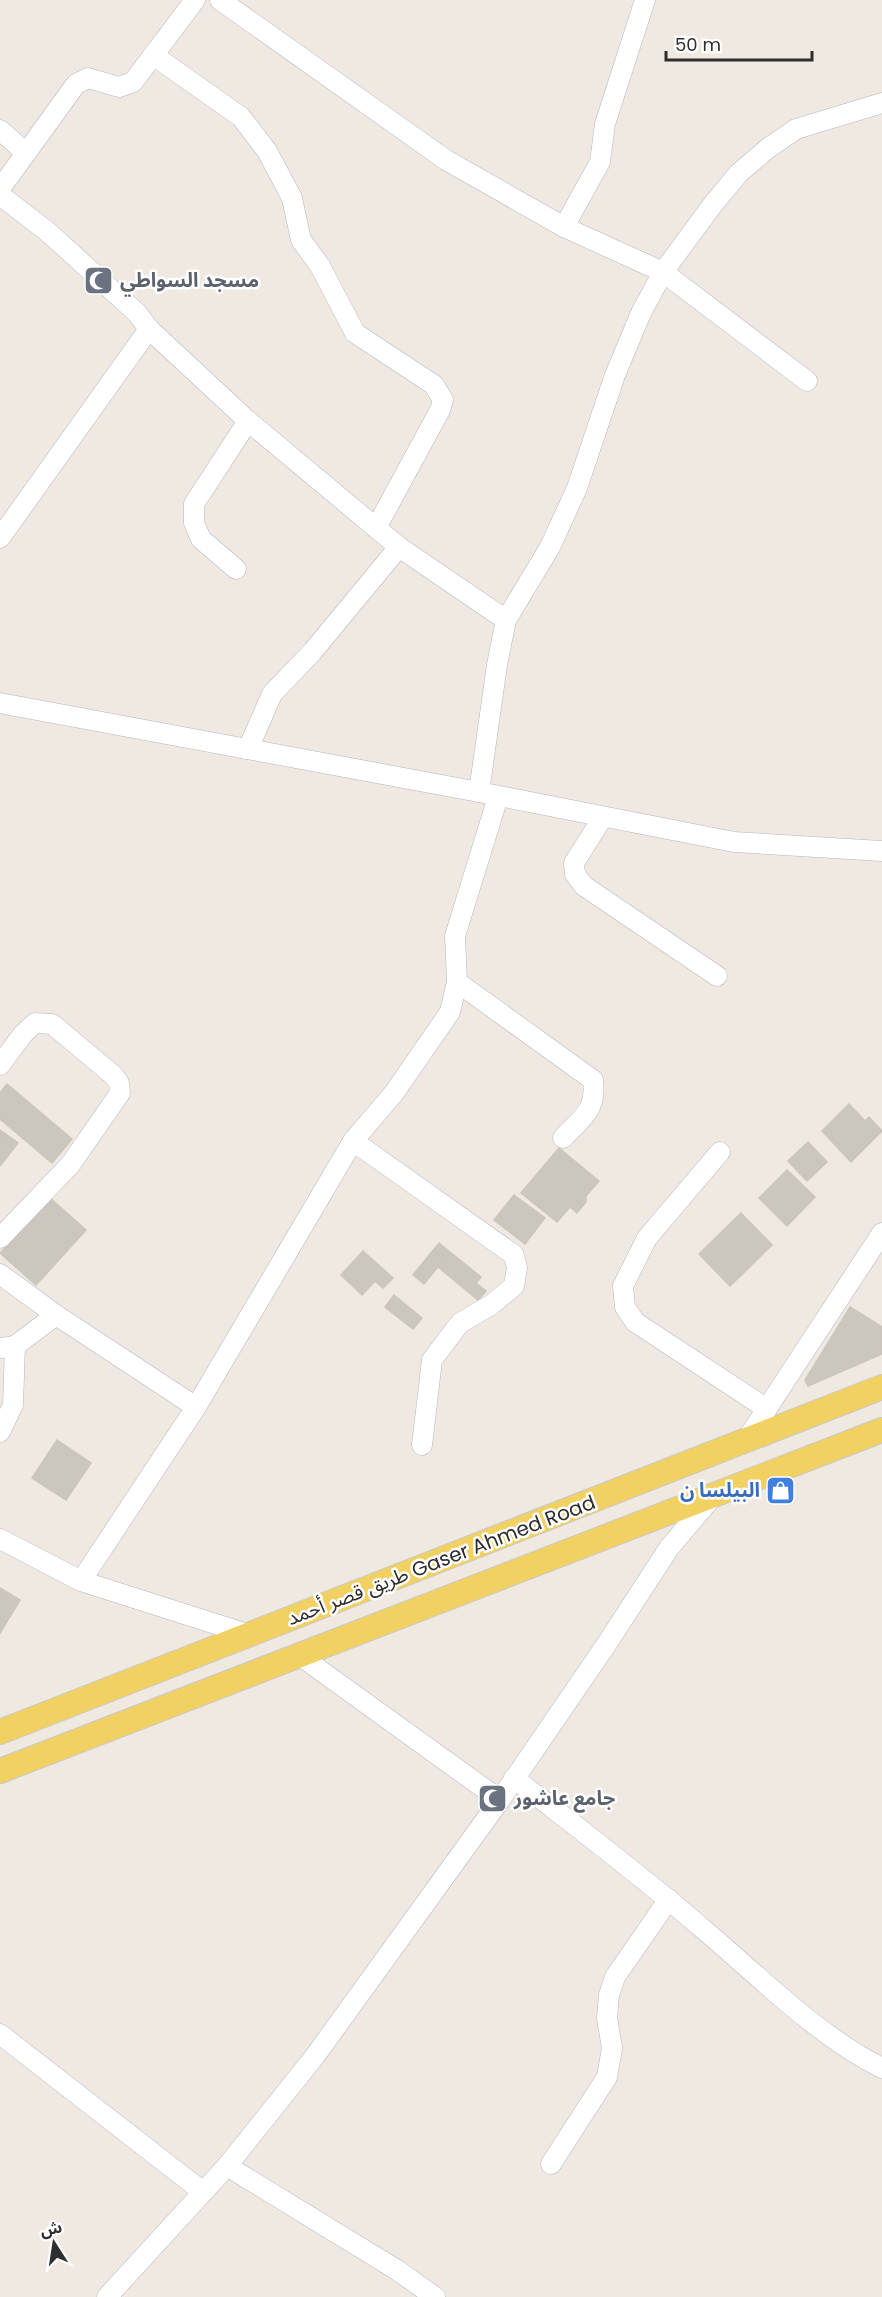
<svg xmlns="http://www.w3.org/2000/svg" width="882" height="2297" viewBox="0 0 882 2297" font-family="Poppins,'Noto Sans Arabic',sans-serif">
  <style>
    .building { fill: #cbc7bf; stroke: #cbc5ba; stroke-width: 1.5 }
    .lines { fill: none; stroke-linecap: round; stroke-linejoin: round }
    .minor-casing { stroke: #b4b7c1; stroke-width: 21 }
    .major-casing { stroke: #c9c9c9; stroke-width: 26 }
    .minor { stroke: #fff; stroke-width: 20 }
    .major { stroke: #f2d163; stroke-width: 24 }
    .labels { text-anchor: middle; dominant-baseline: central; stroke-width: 5; stroke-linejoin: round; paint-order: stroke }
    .worship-label { font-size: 20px; font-weight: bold; fill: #5b616d; stroke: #fff; text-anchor: start }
    .shop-label { font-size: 20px; font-weight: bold; fill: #366cbe; stroke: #fff; text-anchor: end }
    .street-label { font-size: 20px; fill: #2e2e2e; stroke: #fff }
  </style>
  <rect width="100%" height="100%" fill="#efe9e1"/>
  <g class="building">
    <path d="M7,1084L72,1139L52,1163L0,1119V1093Z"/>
    <path d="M849,1104L865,1121L869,1117L882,1131L851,1162L822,1131Z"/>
    <path d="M0,1130L18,1143L0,1166Z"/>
    <path d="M808,1142L827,1162L807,1181L788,1161Z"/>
    <path d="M559,1148L599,1181L586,1196V1202L577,1213L570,1207L557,1222L521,1193Z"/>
    <path d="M787,1170L815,1197L787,1226L759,1198Z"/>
    <path d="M514,1195L545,1218L525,1244L494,1220Z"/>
    <path d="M50,1198L86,1230L36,1285L0,1253Z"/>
    <path d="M741,1213L772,1245L730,1286L699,1254Z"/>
    <path d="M439,1243L450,1252L424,1284L413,1275Z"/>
    <path d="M363,1251L393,1278L383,1288L375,1281L362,1295L341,1275Z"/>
    <path d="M450,1252L481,1277L476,1283L486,1291L478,1300L438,1267Z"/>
    <path d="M394,1295L422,1318L413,1329L385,1307Z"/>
    <path d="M850,1307L882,1327V1354L808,1386L805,1380Z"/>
    <path d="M57,1440L91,1463L66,1500L32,1478Z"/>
    <path d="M0,1588L20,1600L0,1633Z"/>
  </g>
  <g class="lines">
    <defs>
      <g id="minor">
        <path d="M220,0L446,160L564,227L663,272L807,381"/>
        <path d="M153,55L241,117L267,151L292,198L301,240L320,266L355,333L434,385L443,400L440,410L376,528"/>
        <path d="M0,130L26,153"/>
        <path d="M0,189L76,84L88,78L119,87L133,82L195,0"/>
        <path d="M0,195L48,232L137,313L149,329L248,421L399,547L506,620"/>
        <path d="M564,227L600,162L605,124L645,0"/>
        <path d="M0,538L149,329"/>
        <path d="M236,569L201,539L194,523V504L248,421"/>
        <path d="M0,703L479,792L734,842L882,851"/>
        <path d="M248,749L272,694L313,651L399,547"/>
        <path d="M479,792L497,665L506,620L550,547L577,488L615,375L641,313L663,272L714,203L739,173L767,149L796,129L882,103"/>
        <path d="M603,817L574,863L575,874L584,886L717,976"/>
        <path d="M457,982L593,1080C597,1110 582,1118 563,1138"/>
        <path d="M0,1065L23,1034L35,1023L52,1024L113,1075L119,1083L120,1093L70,1165L0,1238"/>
        <path d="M353,1141L514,1255L517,1268L514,1286L491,1305L460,1323L432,1360L422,1445"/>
        <path d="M720,1152L647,1238L623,1286L625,1307L635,1322L767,1409"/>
        <path d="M0,1274L56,1315L196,1407"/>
        <path d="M0,1348L15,1346L56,1315"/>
        <path d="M0,1432L13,1405L15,1346"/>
        <path d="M745,1442L882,1233"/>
        <path d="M0,1539L81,1581L250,1635"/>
        <path d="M81,1581L196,1407L353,1141L394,1093L450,1012L457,982L455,936L498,797"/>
        <path d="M299,1655L500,1800"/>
        <path d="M514,1778C578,1828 642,1876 703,1929C759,1976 816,2035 882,2068"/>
        <path d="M0,2034L203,2192"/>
        <path d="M551,2164L607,2077L612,2048L607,2018L609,1995L615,1977L669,1899"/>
        <path d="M227,2166L397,2270L435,2297"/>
        <path d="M107,2297L227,2166L315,2056L500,1800L606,1645L669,1548L713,1496"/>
      </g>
      <g id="major">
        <path d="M0,1732L882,1387"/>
        <path d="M0,1771L882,1430"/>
      </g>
    </defs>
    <use href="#minor" class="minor-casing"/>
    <use href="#major" class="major-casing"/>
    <use href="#minor" class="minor"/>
    <use href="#major" class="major"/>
  </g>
  <defs>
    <symbol id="mosque-square" viewBox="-11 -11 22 22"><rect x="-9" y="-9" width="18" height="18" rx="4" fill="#6b7280" stroke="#fff"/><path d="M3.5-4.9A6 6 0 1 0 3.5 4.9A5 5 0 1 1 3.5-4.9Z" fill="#fff"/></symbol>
    <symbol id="shop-square" viewBox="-11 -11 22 22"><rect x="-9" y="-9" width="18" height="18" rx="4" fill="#3f7fe0" stroke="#fff"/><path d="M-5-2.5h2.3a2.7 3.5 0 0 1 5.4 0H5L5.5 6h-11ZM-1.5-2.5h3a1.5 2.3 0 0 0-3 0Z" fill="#fff"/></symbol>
  </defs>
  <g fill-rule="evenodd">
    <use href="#mosque-square" x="82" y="264" width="33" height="33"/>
    <use href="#shop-square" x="764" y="1474" width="33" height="33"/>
    <use href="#mosque-square" x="476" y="1782" width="33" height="33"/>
  </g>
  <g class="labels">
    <g class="worship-label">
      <text x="120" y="280">مسجد السواطي</text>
      <text x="514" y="1798">جامع عاشور</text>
    </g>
    <g class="shop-label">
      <text x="760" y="1490">البيلسا ن</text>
    </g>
    <g class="street-label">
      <text transform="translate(441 1560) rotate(-21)">طريق قصر أحمد Gaser Ahmed Road</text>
    </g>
  </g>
  <g transform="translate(54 2243) rotate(348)" stroke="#ffffff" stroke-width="4.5" paint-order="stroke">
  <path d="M0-4.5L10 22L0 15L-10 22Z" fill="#2e2e2e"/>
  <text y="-9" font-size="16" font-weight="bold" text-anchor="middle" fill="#2e2e2e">ش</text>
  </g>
  <path d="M666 51v9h146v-9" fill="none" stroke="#2e2e2e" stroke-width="3"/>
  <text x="675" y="51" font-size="18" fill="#2e2e2e" stroke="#ffffff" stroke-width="4.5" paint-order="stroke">50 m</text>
</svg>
